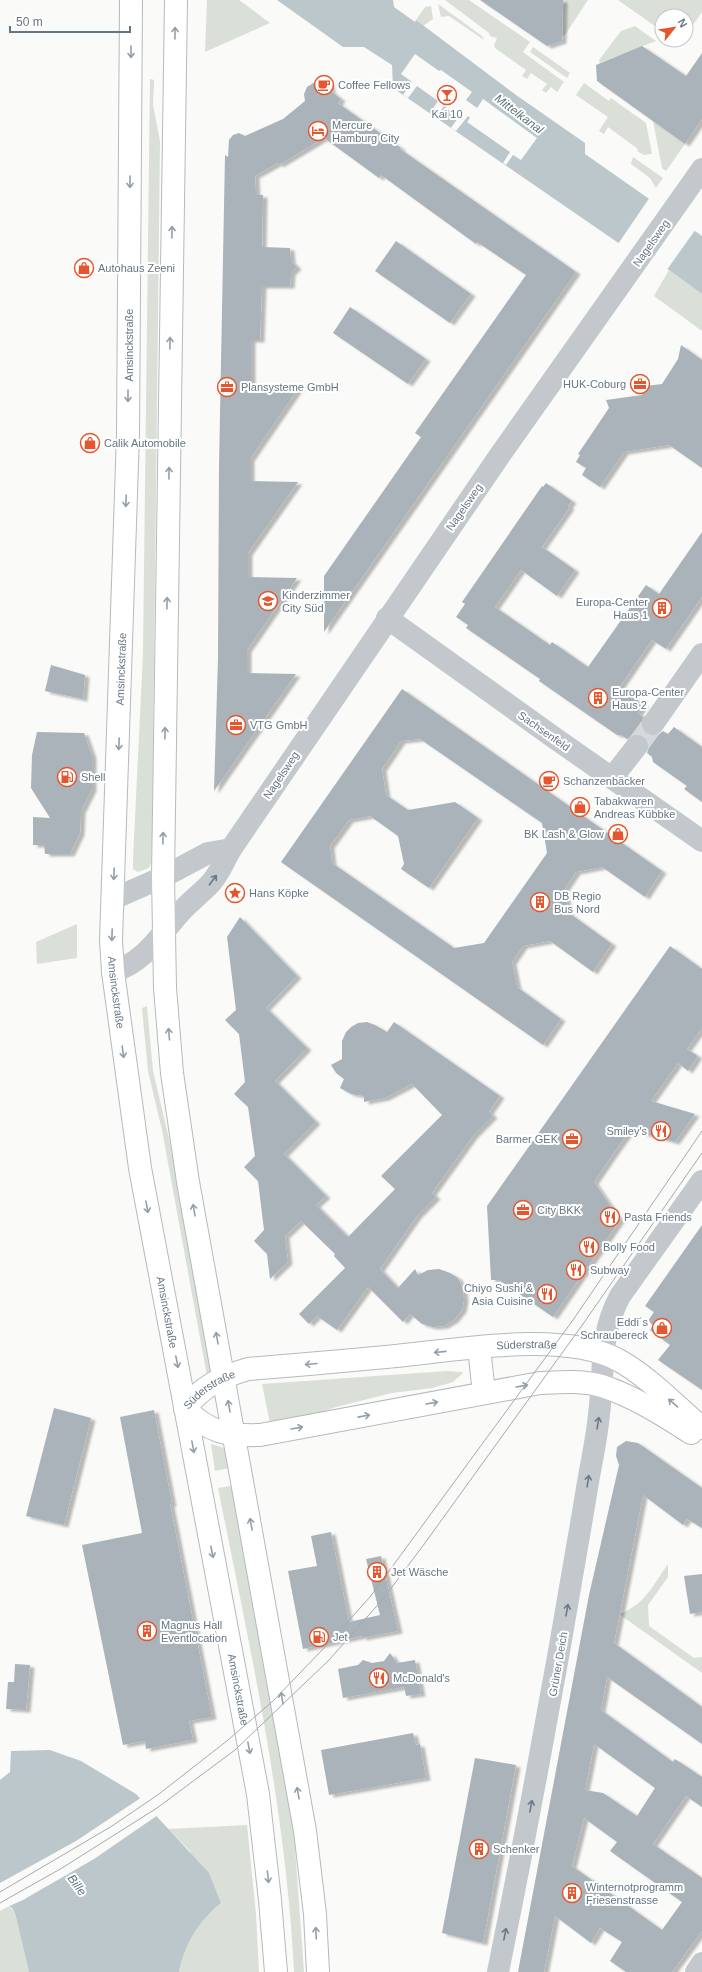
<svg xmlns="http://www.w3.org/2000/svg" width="702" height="1972" viewBox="0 0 702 1972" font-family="Helvetica,sans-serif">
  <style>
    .green { fill: #dadfd7 }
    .water { fill: #bbc7cb }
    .pier { fill: #fafaf8 }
    .building { fill: #aab3b9; fill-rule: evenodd; filter: url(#shadow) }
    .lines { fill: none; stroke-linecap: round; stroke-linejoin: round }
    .minor-tunnel { stroke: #d5d9db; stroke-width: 22; stroke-dasharray: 22 11; stroke-linecap: butt }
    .major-casing { stroke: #b5babe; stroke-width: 24 }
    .minor { stroke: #c3c8cc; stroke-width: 22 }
    .major { stroke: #fff; stroke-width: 22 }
    .tram { stroke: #a2aab0; stroke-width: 1 }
    .oneway { stroke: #939fa8 }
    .oneway2 { stroke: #6a7a87 }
    .labels { text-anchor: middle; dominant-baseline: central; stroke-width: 4; stroke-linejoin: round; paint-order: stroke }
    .poi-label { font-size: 11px; fill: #657683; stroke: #fff; text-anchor: start }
    .street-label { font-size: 11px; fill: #657683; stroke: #fff }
    .water-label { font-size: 12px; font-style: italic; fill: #60757c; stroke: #fff }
  </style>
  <defs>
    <filter id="shadow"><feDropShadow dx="4.5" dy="2.5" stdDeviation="1" flood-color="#0004"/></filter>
  </defs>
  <rect width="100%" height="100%" fill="#fafaf8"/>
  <g class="green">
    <path d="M207,0H239L270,23L205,52Z"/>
    <path d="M445,0H469L530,42L523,52L564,82L557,92L551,87L546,93L542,90L547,84L531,73L527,79L522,76L526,70L495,48L494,45L497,38L490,36L489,33Z"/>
    <path d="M563,0H588L565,35L562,36Z"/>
    <path d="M618,0H702V12L686,35V16H662V31Z"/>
    <path d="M438,4L482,36L484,40L449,16L441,17Z"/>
    <path d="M431,6L433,19L423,26L416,20L425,7Z"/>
    <path d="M635,26L656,41L600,63L599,60L621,31Z"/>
    <path d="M533,47L570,73L567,78L530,52Z"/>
    <path d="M150,79L154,80L153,105L160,141L152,840L151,863L149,868L138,872L133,869V860L143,653Z"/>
    <path d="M584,83L609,101L611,98L646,123L652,154L644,155L637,151L638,149L608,127L604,134L599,131L608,117L576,95Z"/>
    <path d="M653,121L685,144L666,171L662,168Z"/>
    <path d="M633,157L663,178L656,188L650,178L631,164Z"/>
    <path d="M669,270L702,294V331L654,296Z"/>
    <path d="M77,924V958L37,964L36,942Z"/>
    <path d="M147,1006L153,1071L170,1143L212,1373L207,1376L162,1130L148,1071L142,1008Z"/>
    <path d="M447,1371L462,1372L463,1373L453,1382L432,1388L392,1393L336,1407L308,1417L270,1423L262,1384Z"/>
    <path d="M211,1444L225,1448L229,1468L215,1471Z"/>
    <path d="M231,1486L293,1820L304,1972H294C286,1809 250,1648 218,1488Z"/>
    <path d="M668,1564V1577L648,1605L649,1626L694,1658L702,1657V1673L619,1614C645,1605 653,1585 668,1564Z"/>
    <path d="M247,1825L256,1914L259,1972H179C185,1942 198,1922 221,1903L189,1850L168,1829Z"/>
    <path d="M9,1906L15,1913L29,1972H0V1911Z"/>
  </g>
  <g class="water">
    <path d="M277,0H393L394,7L415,22L416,20L516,95L585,143V154L702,236V294L669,270L617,242L393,88L392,65L364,47H343Z"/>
    <path d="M50,1750L81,1761L136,1794L209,1873L221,1903C198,1922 185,1943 179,1972H29L15,1913L12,1908L0,1900V1780L10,1772L11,1751Z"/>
  </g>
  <g class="pier">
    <path d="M415,54L439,71L441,70L472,92L466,100L477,108L483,99L537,138L521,160L513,155L506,165L503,163L510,152L467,122L470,118L468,116L456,131L451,128L462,112L459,110L455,114L444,106L436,117L430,113L438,101L417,86L408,98L403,95L412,82L401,74Z"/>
    <path d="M650,197L696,229L666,271L618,244Z"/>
    <path d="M142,1797L158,1815L94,1859L23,1900L7,1907L0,1903V1883L76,1841Z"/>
  </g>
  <g class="building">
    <path d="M480,0H563L562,41L547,46Z"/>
    <path d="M642,46L686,76L702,53V119L685,144L597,81L596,65Z"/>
    <path d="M318,80H325L330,84L331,91L341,99L338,103L401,148L400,149L576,272L324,632V576L421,437L415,433L526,275L477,242L476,244L381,175L379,178L324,138L279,165L278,163L255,176L256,195H263L262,247L290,248L291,261L297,267L291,273L290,286H262L260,340H251V385L300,386L250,459V481L298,482L248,553V577L297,578L247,650V673L296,674L214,791L218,658L219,466L225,155L228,157L229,140L233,135L239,133L245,136L283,119L305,101L304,94L307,87Z"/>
    <path d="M396,241L471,294L450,323L375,271Z"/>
    <path d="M350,307L426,359L408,384L333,333Z"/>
    <path d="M681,345L702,360V468L669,445L624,452L600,487L582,475L586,468L576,462L580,455L578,454L609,408L606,400L642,395L646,386L662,384L678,359Z"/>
    <path d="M546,483L572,501L568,506L570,507L542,547L575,570L557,596L521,570L495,607L550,645L552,642L588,667L646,585L659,594L702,532V597L666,649L652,640L619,688L644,705L638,713L643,717L641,723L642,729L646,734L652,736L658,735L663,731L668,734L674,727L702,747V802L684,789L687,786L653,762L652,757L647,753L649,747V742L644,736L638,734H633L627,739L621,735H617L539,681L540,679L466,628L468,625L456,617L465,604L462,602L542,486L543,487Z"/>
    <path d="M51,665L85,675L83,699L45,691Z"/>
    <path d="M402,689L662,871L645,897L602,867L576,872L564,890L569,913L612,944L593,972L550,941L523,946L512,962L517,987L561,1019L543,1045L281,862ZM420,739L542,823L547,853L484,943L454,948L332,863L330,846L349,820L370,816L398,836L404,864L401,869L429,888L478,818L455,802L408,810L386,795L382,769L401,741Z"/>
    <path d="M37,732L84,733L92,756V789L81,811L80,833L70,854H45L44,845H33V817L50,818L31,788L32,755Z"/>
    <path d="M240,917L297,976L266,1008L307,1048L275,1081L316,1122L284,1154L326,1196L316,1205L348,1237L395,1189L381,1176L442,1115L412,1084L385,1098L364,1102V1096L351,1094L340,1088L344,1079L336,1073L331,1065L342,1059V1041L346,1032L351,1027L358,1023L367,1022L375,1025L387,1032L394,1022L500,1096L489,1112L493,1116L473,1136L432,1193L436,1197L417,1216L380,1269L398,1288L415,1269L418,1275L428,1270L439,1269L450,1273L458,1278L463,1289L464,1300L462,1310L454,1320L444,1326L433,1327L422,1324L410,1314L403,1322L368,1287L337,1330L317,1316L309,1324L299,1314L345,1268L334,1256L335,1254L301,1221L285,1236L288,1262L270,1279L267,1254L254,1241L264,1230L258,1181L244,1167L255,1156L248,1107L234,1094L245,1082L239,1034L225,1020L236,1010L227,937Z"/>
    <path d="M670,946L702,969V1028L687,1049L698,1056L688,1071L678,1063L651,1101L695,1114L675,1142L630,1130L613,1154L594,1182L620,1220L553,1317L499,1280H491L487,1206Z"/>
    <path d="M702,1225V1390L658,1360L670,1345L650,1330L653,1325L648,1321L654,1312L645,1306Z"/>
    <path d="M54,1408L91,1418L64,1525L26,1516Z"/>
    <path d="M154,1410L172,1504H170L212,1717L189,1721L193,1740L146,1749L145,1741L123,1745L82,1545L142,1533L120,1417Z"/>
    <path d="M626,1441L638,1443L702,1488V1528L687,1519L683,1525L643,1495L614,1643L702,1707V1744L607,1677L601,1710L673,1762L675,1759L702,1777V1807L686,1796L653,1844L702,1878V1931L672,1972H626L610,1961L622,1942L600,1928L591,1943L555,1916L544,1972H518L589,1595L619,1465L616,1456L617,1447ZM594,1744L655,1788L637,1816L603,1793L585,1790ZM584,1818L617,1842L610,1851L682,1902L662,1930L572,1866Z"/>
    <path d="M331,1532L349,1622L380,1615L366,1559L381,1556L398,1631L362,1638V1636L303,1649L288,1571L317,1566L311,1536Z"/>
    <path d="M702,1574V1612L690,1614L684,1576Z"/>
    <path d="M390,1653L397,1663L415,1660L421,1694L406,1696L404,1687L343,1698L338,1669L358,1665L363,1660L372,1663L384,1661Z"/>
    <path d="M15,1664L30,1665L26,1710L6,1709L8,1682H14Z"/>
    <path d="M413,1733L416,1745L420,1744L426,1778L329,1795L321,1750Z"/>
    <path d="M475,1758L516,1765L483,1943L442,1933Z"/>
  </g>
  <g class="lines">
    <path class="minor-tunnel" d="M637,746L653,724"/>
    <defs>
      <g id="major">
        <path id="s1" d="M131,0L128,434L111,940L113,972L140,1168L258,1794L270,1900L276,1972"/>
        <path d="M176,0L163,877L165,988L172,1073L188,1182L305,1831L315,1914L318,1972"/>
        <path d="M479,1348L484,1393"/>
        <path id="s2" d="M185,1408C203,1386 221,1377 248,1369C297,1365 346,1361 396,1356C458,1350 565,1330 620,1361C650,1378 676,1406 702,1428"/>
        <path d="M185,1408C208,1433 229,1436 260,1435L540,1383C560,1382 582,1380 602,1386C633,1396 663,1415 691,1433"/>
      </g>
    </defs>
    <use href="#major" class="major-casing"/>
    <g class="minor">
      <path d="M387,618L556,739L702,841"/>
      <path d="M653,724L702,654"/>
      <path d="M612,778L637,746"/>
      <path d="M113,899L163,877L208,853L231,849"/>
      <path d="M113,972C144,962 158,938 178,915C187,904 199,895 209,885C219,875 224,861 231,849L500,455L702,169"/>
      <path d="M498,1972C531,1809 561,1646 588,1482C592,1459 597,1437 599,1414C605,1369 598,1338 620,1296L702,1181"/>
      <path d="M696,1972L702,1963"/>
    </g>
    <use href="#major" class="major"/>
    <g class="tram">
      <path d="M0,1892L112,1826L159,1794L228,1740L273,1701L323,1649L370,1597L573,1320L702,1131"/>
      <path d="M0,1903L62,1868L157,1808L235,1750L329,1660L383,1599L425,1543L583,1324L702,1153"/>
    </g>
  </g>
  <defs><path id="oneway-shaft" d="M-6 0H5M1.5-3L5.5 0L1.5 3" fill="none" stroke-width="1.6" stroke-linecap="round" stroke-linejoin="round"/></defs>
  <g class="oneway">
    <use href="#oneway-shaft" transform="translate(175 33) rotate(-89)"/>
    <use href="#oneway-shaft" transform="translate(131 52) rotate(90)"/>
    <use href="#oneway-shaft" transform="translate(130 182) rotate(90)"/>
    <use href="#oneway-shaft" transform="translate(172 232) rotate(-89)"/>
    <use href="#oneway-shaft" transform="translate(170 343) rotate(-89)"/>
    <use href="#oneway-shaft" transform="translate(128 396) rotate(90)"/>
    <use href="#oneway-shaft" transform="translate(169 473) rotate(-89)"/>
    <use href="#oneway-shaft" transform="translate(126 501) rotate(92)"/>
    <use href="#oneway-shaft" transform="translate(167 603) rotate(-89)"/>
    <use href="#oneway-shaft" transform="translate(165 733) rotate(-89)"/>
    <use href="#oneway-shaft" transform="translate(119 744) rotate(92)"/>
    <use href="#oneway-shaft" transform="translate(163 838) rotate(-89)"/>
    <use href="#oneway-shaft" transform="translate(114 874) rotate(92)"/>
    <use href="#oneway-shaft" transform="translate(112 935) rotate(92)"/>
    <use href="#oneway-shaft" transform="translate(169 1034) rotate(-95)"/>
    <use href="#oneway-shaft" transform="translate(123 1052) rotate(82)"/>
    <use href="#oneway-shaft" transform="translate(147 1207) rotate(79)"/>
    <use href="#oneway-shaft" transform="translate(194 1210) rotate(-100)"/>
    <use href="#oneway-shaft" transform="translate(217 1338) rotate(-100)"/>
    <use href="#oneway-shaft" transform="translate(440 1352) rotate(174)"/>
    <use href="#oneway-shaft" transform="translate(177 1362) rotate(79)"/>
    <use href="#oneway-shaft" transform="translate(311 1364) rotate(175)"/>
    <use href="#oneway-shaft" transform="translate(522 1386) rotate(-10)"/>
    <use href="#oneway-shaft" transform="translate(432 1403) rotate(-10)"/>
    <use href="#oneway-shaft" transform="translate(673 1403) rotate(-139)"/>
    <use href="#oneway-shaft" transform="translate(229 1406) rotate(-100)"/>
    <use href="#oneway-shaft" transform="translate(364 1416) rotate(-11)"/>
    <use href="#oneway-shaft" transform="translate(297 1428) rotate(-10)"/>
    <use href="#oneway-shaft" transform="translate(193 1447) rotate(79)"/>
    <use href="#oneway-shaft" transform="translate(251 1524) rotate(-101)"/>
    <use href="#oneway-shaft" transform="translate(212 1552) rotate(79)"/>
    <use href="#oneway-shaft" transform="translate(282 1698) rotate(-100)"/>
    <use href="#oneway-shaft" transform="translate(249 1748) rotate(79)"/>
    <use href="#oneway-shaft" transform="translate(298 1793) rotate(-100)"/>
    <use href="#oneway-shaft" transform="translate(268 1877) rotate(84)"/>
    <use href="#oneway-shaft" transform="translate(316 1933) rotate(-93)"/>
  </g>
  <g class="oneway2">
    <use href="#oneway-shaft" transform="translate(213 880) rotate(-53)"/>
    <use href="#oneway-shaft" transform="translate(598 1423) rotate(-81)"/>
    <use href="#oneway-shaft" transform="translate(588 1481) rotate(-81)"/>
    <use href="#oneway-shaft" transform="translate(567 1610) rotate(-80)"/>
    <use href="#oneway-shaft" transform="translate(531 1806) rotate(-79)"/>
    <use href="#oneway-shaft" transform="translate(505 1934) rotate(-79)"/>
  </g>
  <defs>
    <symbol id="cafe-ring" viewBox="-11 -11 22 22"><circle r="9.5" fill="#fff" stroke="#e4572e" stroke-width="1.5"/><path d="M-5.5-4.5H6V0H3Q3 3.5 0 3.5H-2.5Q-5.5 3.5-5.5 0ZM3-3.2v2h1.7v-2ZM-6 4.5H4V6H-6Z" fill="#e4572e"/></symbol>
    <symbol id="bar-ring" viewBox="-11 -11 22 22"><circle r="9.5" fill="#fff" stroke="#e4572e" stroke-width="1.5"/><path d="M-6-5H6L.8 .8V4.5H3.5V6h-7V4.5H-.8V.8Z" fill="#e4572e"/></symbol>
    <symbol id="hotel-ring" viewBox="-11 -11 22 22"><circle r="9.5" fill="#fff" stroke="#e4572e" stroke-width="1.5"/><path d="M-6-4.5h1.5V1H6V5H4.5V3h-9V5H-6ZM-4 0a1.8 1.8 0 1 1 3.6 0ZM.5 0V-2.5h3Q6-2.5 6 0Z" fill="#e4572e"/></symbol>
    <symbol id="shop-ring" viewBox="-11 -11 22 22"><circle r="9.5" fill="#fff" stroke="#e4572e" stroke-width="1.5"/><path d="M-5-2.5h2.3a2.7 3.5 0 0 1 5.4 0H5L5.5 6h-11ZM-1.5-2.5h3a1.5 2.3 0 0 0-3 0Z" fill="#e4572e"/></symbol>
    <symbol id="office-ring" viewBox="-11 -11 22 22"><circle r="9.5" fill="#fff" stroke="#e4572e" stroke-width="1.5"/><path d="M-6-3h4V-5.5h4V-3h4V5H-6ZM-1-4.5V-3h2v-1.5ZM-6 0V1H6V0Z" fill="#e4572e"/></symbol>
    <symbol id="school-ring" viewBox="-11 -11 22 22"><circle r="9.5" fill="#fff" stroke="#e4572e" stroke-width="1.5"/><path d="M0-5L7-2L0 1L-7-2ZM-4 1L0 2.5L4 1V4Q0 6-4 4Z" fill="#e4572e"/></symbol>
    <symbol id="building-ring" viewBox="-11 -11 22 22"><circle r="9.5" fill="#fff" stroke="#e4572e" stroke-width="1.5"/><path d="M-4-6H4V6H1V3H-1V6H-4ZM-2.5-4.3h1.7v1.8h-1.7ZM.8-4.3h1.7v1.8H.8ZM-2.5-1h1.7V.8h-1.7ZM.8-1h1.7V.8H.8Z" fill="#e4572e"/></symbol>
    <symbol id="fuel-ring" viewBox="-11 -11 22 22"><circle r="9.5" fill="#fff" stroke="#e4572e" stroke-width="1.5"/><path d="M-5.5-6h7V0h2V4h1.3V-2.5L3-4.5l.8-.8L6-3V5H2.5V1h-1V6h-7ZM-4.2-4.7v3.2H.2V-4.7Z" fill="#e4572e"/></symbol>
    <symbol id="sight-ring" viewBox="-11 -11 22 22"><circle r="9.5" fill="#fff" stroke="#e4572e" stroke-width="1.5"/><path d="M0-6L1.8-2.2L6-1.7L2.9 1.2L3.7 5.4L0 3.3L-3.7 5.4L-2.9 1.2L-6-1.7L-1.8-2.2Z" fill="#e4572e"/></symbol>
    <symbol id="restaurant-ring" viewBox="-11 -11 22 22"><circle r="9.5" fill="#fff" stroke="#e4572e" stroke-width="1.5"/><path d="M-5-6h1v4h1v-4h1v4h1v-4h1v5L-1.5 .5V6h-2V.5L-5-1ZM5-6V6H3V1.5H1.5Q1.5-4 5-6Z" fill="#e4572e"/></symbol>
  </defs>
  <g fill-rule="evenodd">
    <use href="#cafe-ring" x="313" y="74" width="22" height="22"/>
    <use href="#bar-ring" x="436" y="84" width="22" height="22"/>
    <use href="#hotel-ring" x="307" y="120" width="22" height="22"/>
    <use href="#shop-ring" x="73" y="257" width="22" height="22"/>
    <use href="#office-ring" x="629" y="373" width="22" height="22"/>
    <use href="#office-ring" x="216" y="376" width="22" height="22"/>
    <use href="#shop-ring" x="79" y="432" width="22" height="22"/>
    <use href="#school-ring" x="257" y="590" width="22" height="22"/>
    <use href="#building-ring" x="651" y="597" width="22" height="22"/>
    <use href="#building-ring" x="587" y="687" width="22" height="22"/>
    <use href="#office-ring" x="225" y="714" width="22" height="22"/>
    <use href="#fuel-ring" x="56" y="766" width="22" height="22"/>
    <use href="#cafe-ring" x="538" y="770" width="22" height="22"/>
    <use href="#shop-ring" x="569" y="796" width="22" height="22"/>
    <use href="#shop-ring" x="607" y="823" width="22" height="22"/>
    <use href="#sight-ring" x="224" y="882" width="22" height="22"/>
    <use href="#building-ring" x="529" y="891" width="22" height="22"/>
    <use href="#restaurant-ring" x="650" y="1120" width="22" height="22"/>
    <use href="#office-ring" x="561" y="1128" width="22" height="22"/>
    <use href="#office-ring" x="512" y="1199" width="22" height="22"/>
    <use href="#restaurant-ring" x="599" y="1206" width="22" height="22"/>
    <use href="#restaurant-ring" x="578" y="1236" width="22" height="22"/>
    <use href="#restaurant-ring" x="565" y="1259" width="22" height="22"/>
    <use href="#restaurant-ring" x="536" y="1283" width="22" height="22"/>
    <use href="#shop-ring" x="651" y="1317" width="22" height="22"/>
    <use href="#building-ring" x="366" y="1561" width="22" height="22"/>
    <use href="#building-ring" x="136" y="1620" width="22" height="22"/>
    <use href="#fuel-ring" x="308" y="1626" width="22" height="22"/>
    <use href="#restaurant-ring" x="368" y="1667" width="22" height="22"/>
    <use href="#building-ring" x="468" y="1838" width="22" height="22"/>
    <use href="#building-ring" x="561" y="1882" width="22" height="22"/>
  </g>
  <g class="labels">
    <g class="poi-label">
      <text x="338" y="85">Coffee Fellows</text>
      <text x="447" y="114" text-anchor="middle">Kai 10</text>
      <text x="332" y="125">Mercure<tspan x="332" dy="13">Hamburg City</tspan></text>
      <text x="98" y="268">Autohaus Zeeni</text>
      <text x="626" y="384" text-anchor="end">HUK-Coburg</text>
      <text x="241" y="387">Plansysteme GmbH</text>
      <text x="104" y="443">Calik Automobile</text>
      <text x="282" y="595">Kinderzimmer<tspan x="282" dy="13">City Süd</tspan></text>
      <text x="648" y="602" text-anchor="end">Europa-Center<tspan x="648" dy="13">Haus 1</tspan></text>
      <text x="612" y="692">Europa-Center<tspan x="612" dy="13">Haus 2</tspan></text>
      <text x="250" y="725">VTG GmbH</text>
      <text x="81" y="777">Shell</text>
      <text x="563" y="781">Schanzenbäcker</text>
      <text x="594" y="801">Tabakwaren<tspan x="594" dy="13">Andreas Kübbke</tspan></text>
      <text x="604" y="834" text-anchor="end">BK Lash &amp; Glow</text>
      <text x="249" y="893">Hans Köpke</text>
      <text x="554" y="896">DB Regio<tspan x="554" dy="13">Bus Nord</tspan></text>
      <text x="647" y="1131" text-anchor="end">Smiley's</text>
      <text x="558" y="1139" text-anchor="end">Barmer GEK</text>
      <text x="537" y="1210">City BKK</text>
      <text x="624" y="1217">Pasta Friends</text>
      <text x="603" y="1247">Bolly Food</text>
      <text x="590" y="1270">Subway</text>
      <text x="533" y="1288" text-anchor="end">Chiyo Sushi &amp;<tspan x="533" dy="13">Asia Cuisine</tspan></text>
      <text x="648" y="1322" text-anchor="end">Eddi´s<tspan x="648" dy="13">Schraubereck</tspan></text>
      <text x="391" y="1572">Jet Wäsche</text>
      <text x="161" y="1625">Magnus Hall<tspan x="161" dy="13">Eventlocation</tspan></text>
      <text x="333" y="1637">Jet</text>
      <text x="393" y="1678">McDonald's</text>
      <text x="493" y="1849">Schenker</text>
      <text x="586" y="1887">Winternotprogramm<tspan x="586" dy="13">Friesenstrasse</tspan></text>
    </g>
    <g class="street-label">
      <text transform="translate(651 243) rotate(-55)">Nagelsweg</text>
      <text transform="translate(129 345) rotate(-90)">Amsinckstraße</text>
      <text transform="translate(464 507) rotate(-55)">Nagelsweg</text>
      <text transform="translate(121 669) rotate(-88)">Amsinckstraße</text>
      <text transform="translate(544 731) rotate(35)">Sachsenfeld</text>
      <text transform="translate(281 775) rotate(-56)">Nagelsweg</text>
      <text stroke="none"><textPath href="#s1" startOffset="993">Amsinckstraße</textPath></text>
      <text stroke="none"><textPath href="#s1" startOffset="1317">Amsinckstraße</textPath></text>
      <text stroke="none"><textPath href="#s2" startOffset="355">Süderstraße</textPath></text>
      <text stroke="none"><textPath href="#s2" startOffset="31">Süderstraße</textPath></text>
      <text transform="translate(558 1664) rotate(-80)">Grüner Deich</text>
      <text stroke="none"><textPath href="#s1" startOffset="1701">Amsinckstraße</textPath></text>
    </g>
    <g class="water-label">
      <text transform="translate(519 114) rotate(37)">Mittelkanal</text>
      <text transform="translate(77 1885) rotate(53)">Bille</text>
    </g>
  </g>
  <g transform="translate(674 28) rotate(60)"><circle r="19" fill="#ffffff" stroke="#c1c8cd"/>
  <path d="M0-3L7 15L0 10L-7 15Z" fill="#e4572e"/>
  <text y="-6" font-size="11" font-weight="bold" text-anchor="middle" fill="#657683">N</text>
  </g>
  <path d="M10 26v6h120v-6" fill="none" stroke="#657683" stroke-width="2"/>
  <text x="16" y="26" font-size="12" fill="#657683" stroke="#ffffff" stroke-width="3" paint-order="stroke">50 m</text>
</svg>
